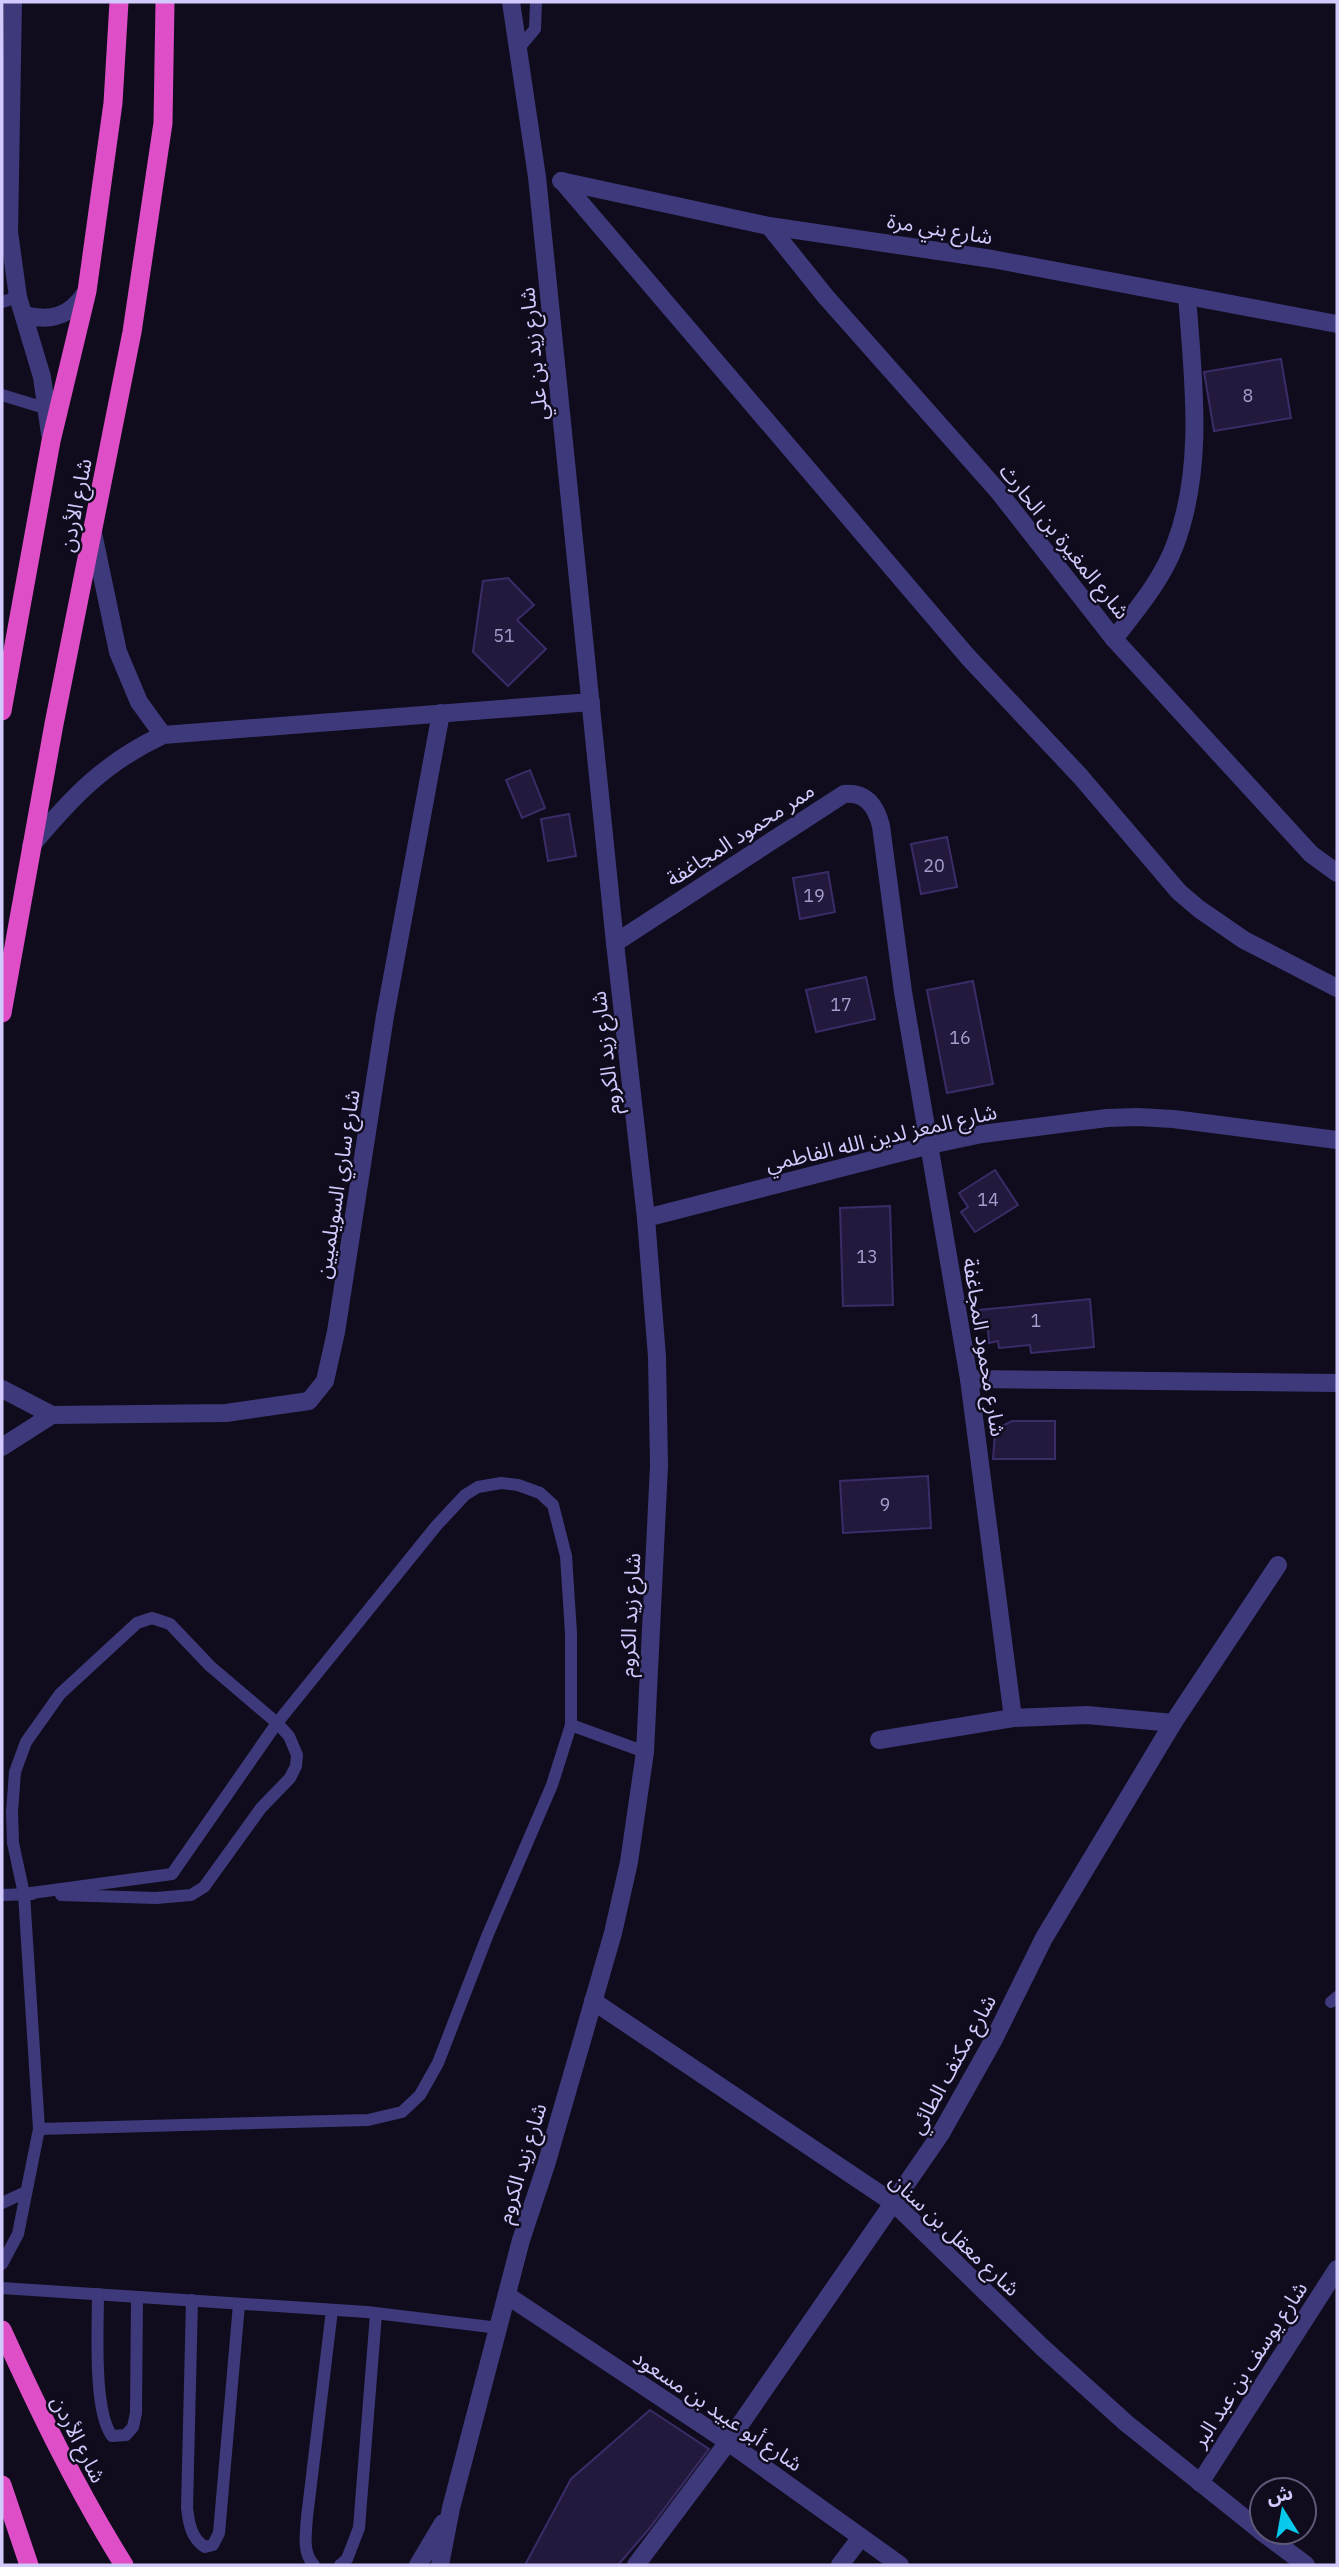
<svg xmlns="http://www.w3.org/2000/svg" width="1339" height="2567" viewBox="0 0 1339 2567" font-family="'IBM Plex Sans','Noto Sans Arabic',sans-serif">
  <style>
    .building { fill: #22193d; stroke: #3b2c68; stroke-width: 2 }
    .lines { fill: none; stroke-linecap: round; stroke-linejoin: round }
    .service { stroke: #3e397a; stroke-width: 12 }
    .minor { stroke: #3e397a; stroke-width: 18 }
    .trunk { stroke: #de4ec6; stroke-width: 19 }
    .labels { text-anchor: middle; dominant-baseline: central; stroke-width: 5; stroke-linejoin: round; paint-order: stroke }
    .number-label { font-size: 18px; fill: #a69ecd }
    .street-label { font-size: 21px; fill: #d2cafd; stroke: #100c1d }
  </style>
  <rect width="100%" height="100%" fill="#100c1d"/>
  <g class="building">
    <path d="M1281,359L1291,418L1214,431L1204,372Z"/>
    <path d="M508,578L534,605L517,620L546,649L508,686L473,652L483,581Z"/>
    <path d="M530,770L545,808L522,818L506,780Z"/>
    <path d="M569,814L576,856L548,861L541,819Z"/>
    <path d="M947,837L957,887L921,894L911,844Z"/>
    <path d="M828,872L835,912L800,919L793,878Z"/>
    <path d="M866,977L875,1019L816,1032L806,990Z"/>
    <path d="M973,981L993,1084L947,1093L927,990Z"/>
    <path d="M995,1170L1018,1205L975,1232L961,1212L968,1207L959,1193Z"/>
    <path d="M890,1206L893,1305L843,1306L840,1208Z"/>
    <path d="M1090,1299L1094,1347L1031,1353L1030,1345L999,1348L998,1341L989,1343L988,1329L981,1330L979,1310Z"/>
    <path d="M1012,1421H1055V1459H993L995,1433L1002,1426Z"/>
    <path d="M928,1476L931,1528L843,1533L840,1481Z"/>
    <path d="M650,2410L709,2449L649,2529L618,2565H525L571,2479Z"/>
  </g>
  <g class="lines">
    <g class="service">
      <path d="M519,48L535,29L536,2"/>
      <path d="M2,302L18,297"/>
      <path d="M2,395L48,409"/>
      <path d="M571,1725L645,1752"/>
      <path d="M24,1894L172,1874L277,1723L437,1525L465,1495L478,1487L501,1483L518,1485L540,1493L553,1505L566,1556L571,1633V1725L552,1785L488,1934L438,2063L420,2095L402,2112L368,2120L39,2129"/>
      <path d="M2,1895L32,1894"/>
      <path d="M1331,2002L1337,1997"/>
      <path d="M2,2203L26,2192"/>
      <path d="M2,2264L18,2234L39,2129L24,1894L13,1843L12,1812L15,1772L26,1742L60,1694L137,1623L152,1618L170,1624L210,1666L277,1723L289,1736L297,1755L296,1766L290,1778L261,1808L204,1887L191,1895L156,1898L61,1895"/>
      <path d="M2,2288L367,2312L499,2328"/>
      <path d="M98,2294C98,2327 93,2411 112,2436L126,2435L133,2427L136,2413L137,2297"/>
      <path d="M192,2300L187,2508C189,2524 191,2538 205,2547L213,2545L219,2533L239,2304"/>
      <path d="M314,2565C302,2553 306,2533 307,2517L332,2310"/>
      <path d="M340,2565L347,2559L359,2528L376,2314"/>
    </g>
    <g class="minor">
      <path d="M13,2L9,232L18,297L42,377L50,434"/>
      <path d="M561,181L769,226L992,259L1337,324"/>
      <path d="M562,181L968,657L1080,776L1179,892L1199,909L1244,940L1337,988"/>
      <path d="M769,226L826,297L998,491L1114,639L1311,854L1337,873"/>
      <path d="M24,315C51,322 71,316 86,292"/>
      <path d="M93,533L118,652L139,702L163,735"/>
      <path d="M1114,639C1137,609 1162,580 1175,545C1205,466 1193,378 1187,296"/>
      <path d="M31,846C72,797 105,762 163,735L591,702"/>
      <path d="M615,943L844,794C866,792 876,806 881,826L903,992L969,1379L1013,1718L1087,1715L1173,1723"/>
      <path d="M646,1218L930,1145L982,1134L1107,1118L1138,1117L1173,1119L1337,1140"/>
      <path d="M969,1379L1337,1383"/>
      <path d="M2,1389L52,1415L226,1413L309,1401L325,1381L336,1332L385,1016L441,713"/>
      <path d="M2,1447L52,1415"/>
      <path d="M879,1740L1013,1718"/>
      <path d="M593,2001L895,2204L1043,2348L1126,2423L1262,2532"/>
      <path d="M508,2296L728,2442L900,2565"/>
      <path d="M1200,2483L1337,2269"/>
      <path d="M1262,2532L1306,2565"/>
      <path d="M418,2565L443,2523"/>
      <path d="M440,2565L451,2508L521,2240L546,2165L613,1933L629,1862L645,1752L659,1466L657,1357L646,1218L615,943L537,177L511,2"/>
      <path d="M636,2565L728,2442L940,2135L994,2039L1044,1938L1173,1723L1278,1565"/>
      <path d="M840,2565L861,2537"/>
    </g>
    <g class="trunk">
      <path d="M2,711L51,441L87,291L113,103L119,2"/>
      <path d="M2,1013L54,724L132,332L163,123L165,2"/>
      <path d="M2,2330C39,2411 77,2490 124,2565"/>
      <path d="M2,2485L29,2565"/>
    </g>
  </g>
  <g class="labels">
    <g class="number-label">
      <text x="1248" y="395">8</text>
      <text x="504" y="635">51</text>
      <text x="934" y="865">20</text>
      <text x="814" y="895">19</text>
      <text x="841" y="1004">17</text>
      <text x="960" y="1037">16</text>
      <text x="988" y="1199">14</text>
      <text x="867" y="1256">13</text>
      <text x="1036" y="1320">1</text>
      <text x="885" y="1504">9</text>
    </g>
    <g class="street-label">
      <text transform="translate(940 228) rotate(9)">شارع بني مرة</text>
      <text transform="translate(533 354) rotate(-96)">شارع زيد بن علي</text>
      <text transform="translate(75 505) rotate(-79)">شارع الأردن</text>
      <text transform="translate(1065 541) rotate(51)">شارع المغيرة بن الحارث</text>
      <text transform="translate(740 834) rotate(-33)">ممر محمود المجاغفة</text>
      <text transform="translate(605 1053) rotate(-97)">شارع زيد الكروم</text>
      <text transform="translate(881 1137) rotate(-13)">شارع المعز لدين الله الفاطمي</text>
      <text transform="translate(337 1184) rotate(-81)">شارع ساري السويلميين</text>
      <text transform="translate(985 1347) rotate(81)">شارع محمود المجاغفة</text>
      <text transform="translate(629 1615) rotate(-87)">شارع زيد الكروم</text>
      <text transform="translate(952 2064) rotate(-61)">شارع مكنف الطائي</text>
      <text transform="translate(521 2163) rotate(-73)">شارع زيد الكروم</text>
      <text transform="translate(955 2234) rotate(43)">شارع معقل بن سنان</text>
      <text transform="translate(1249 2364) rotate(-57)">شارع يوسف بن عبد البر</text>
      <text transform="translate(718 2410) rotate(34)">شارع أبو عبيد بن مسعود</text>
      <text transform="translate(79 2439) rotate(63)">شارع الأردن</text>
    </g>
  </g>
  <rect width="1339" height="2567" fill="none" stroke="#d2cafd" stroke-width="7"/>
  <g transform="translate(1283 2511) rotate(349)"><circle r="33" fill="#100c1d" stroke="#5e5877" stroke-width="2"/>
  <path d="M0-5L12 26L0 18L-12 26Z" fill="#08c9eb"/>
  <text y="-10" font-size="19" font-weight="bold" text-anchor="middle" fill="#d2cafd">ش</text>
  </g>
</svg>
